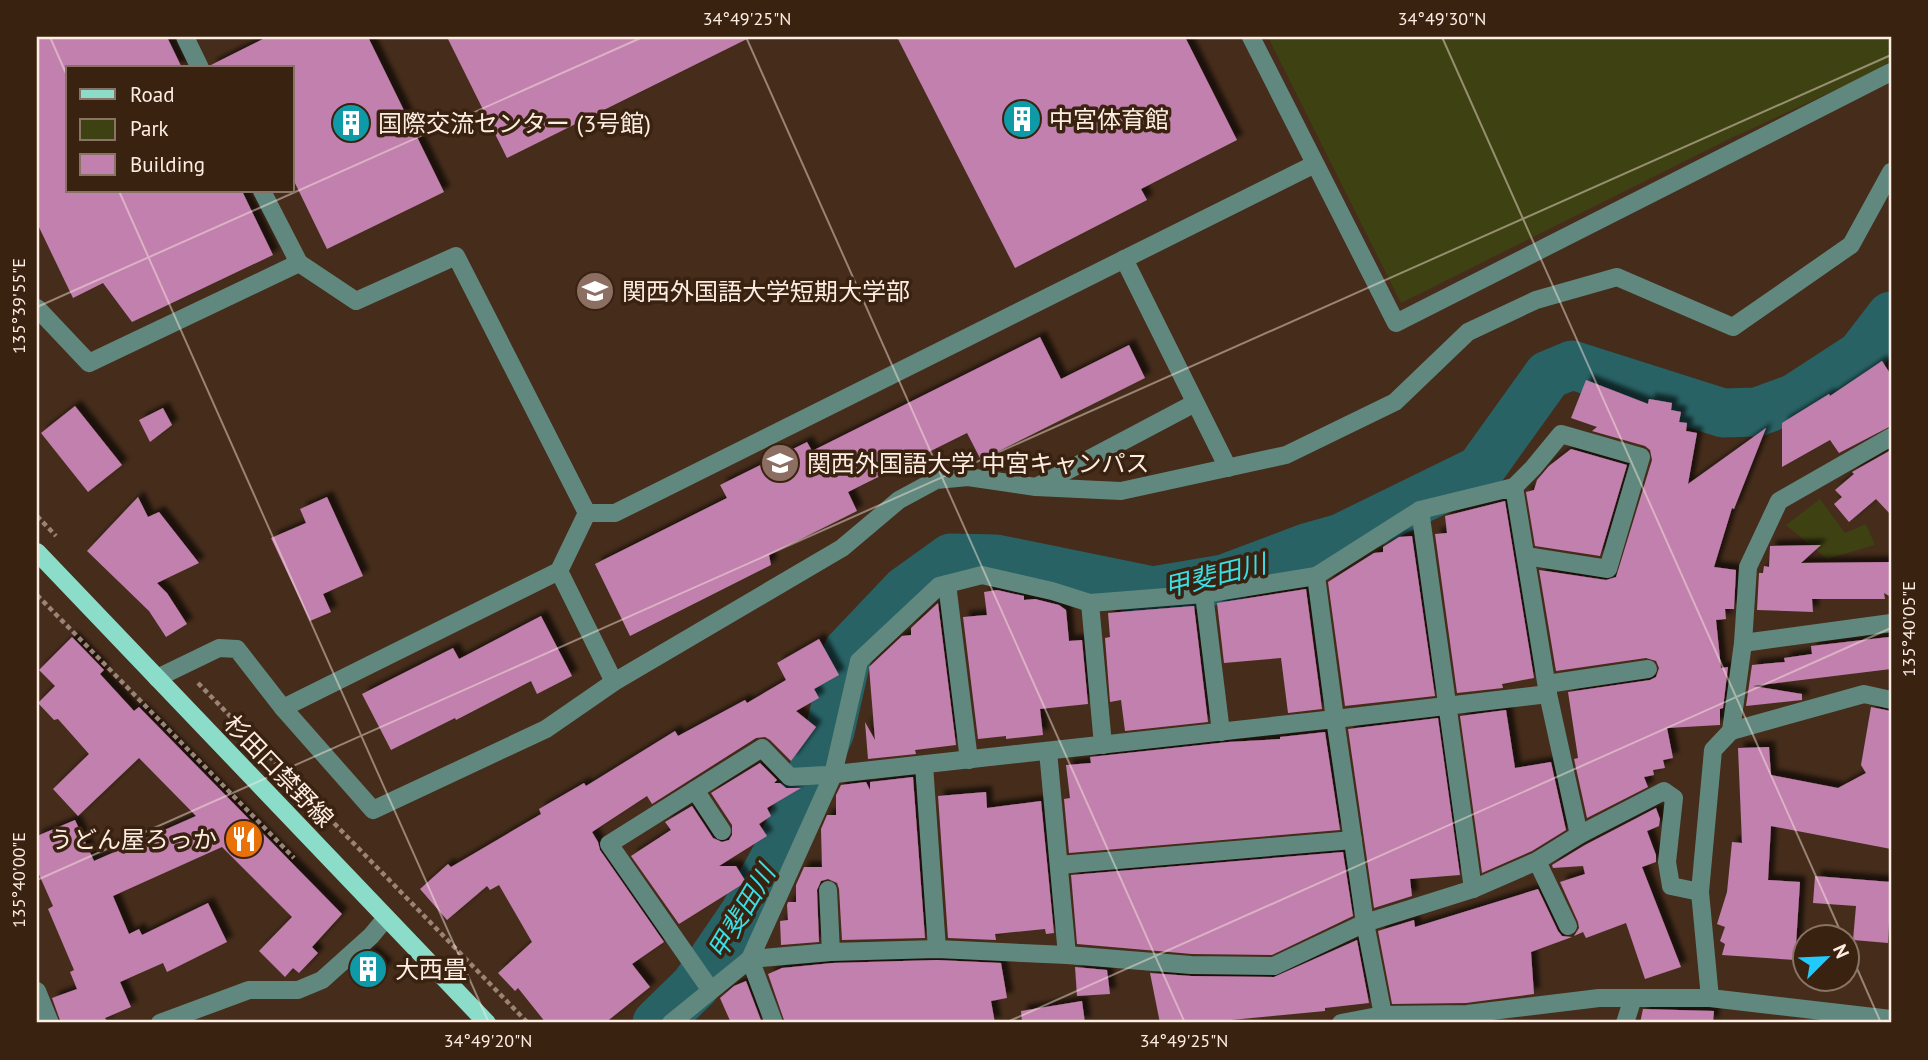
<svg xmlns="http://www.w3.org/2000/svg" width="1928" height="1060" viewBox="0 0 1928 1060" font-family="'PT Sans','Noto Sans JP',sans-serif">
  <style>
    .green { fill: #3e4111 }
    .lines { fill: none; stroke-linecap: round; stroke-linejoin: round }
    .river { stroke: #286265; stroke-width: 49 }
    .building { fill: #c180ad; filter: url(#shadow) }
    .path { stroke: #9a8476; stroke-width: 4.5; stroke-dasharray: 5 3.5; stroke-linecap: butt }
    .minor { stroke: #61887e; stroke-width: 18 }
    .major { stroke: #8bddca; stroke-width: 18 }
    .ticks { fill: none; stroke: #feede2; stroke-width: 2; stroke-opacity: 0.45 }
    .labels { text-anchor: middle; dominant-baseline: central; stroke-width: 7; stroke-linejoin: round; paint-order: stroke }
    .poi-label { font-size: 24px; fill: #feede2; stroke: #3a2211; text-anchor: start }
    .street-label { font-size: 24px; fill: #feede2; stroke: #3a2211 }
    .water-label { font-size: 26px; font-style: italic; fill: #38dfe5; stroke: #3a2211 }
    .neatline { fill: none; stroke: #feede2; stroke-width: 2.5 }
    .ticks-label { font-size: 18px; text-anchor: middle; fill: #feede2 }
  </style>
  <defs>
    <filter id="shadow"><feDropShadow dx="6" dy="-6" stdDeviation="2" flood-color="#0009"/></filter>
  </defs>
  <rect width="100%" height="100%" fill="#452c1b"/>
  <g class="green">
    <path d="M1268,37H1891V60L1877,71L1725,141L1401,303Z"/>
    <path d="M1820,499L1845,533L1866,524L1875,545L1827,559L1786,525Z"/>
  </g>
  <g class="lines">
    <path class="river" d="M657,1023L695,986L744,914L783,843L830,731L848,651L905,591L951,558L996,559L1153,591L1224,579L1309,547L1341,538L1480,470L1548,375L1572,365L1723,413L1757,412L1795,398L1861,355L1891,316"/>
  </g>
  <g class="building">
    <path d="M37,37H167L182,68H68V191H242L273,255L132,322L103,283L73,298L37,223Z"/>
    <path d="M267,37H368L444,192L327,249L292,177V68H211V65Z"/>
    <path d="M447,37H751L507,158Z"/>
    <path d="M897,37H1185L1237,140L1141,189L1147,200L1015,268Z"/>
    <path d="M1040,337L1061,379L1129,345L1145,378L981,460L967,433L848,492L857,511L769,555L771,565L630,636L595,564L727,498L720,485L807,442L812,451Z"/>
    <path d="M1882,361L1891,375V426L1839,453L1830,440L1782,467V423L1829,394L1830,396Z"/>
    <path d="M1586,380L1648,404L1649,399L1672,403L1671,410L1681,412L1679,422L1687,423L1686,431L1697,433L1688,484L1766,428L1734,509L1732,508L1714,567L1736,570L1734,609H1725L1726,619L1716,620L1721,668L1728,667L1723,708L1720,709V725L1667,728L1673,758L1663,760L1665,768L1653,770L1654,775L1644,777L1648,787L1587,818L1574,759L1578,758L1568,692L1650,680L1656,677L1659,668L1656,661L1646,658L1556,671L1539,570L1606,580L1616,577L1652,460L1650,450L1645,446L1592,431L1597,427L1571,418Z"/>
    <path d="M75,406L122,465L88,492L41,433Z"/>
    <path d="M163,408L172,425L150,442L139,420Z"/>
    <path d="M1571,449L1627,465L1600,556L1535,546L1526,492L1534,490L1537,480L1549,466Z"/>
    <path d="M1891,450V515L1876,499L1849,522L1834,504L1842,497L1835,490L1854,474L1852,472Z"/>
    <path d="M138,497L148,517L159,512L199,563L157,583L167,593L187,624L166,637L149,611L87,551Z"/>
    <path d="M327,497L363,576L323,594L331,612L310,621L271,538L306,523L300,509Z"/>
    <path d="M1505,501L1534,678L1502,684L1503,688L1457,693L1435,534L1447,533L1445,516Z"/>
    <path d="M1412,536L1435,696L1345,706L1328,582L1374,553L1383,552V547L1399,537Z"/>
    <path d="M1821,545L1801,563L1891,562V597L1884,593L1885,599H1812L1813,612L1757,610L1759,573H1763L1764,566L1769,567L1770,546Z"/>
    <path d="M1306,589L1322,709L1288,713L1281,658L1224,663L1217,603Z"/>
    <path d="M997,590L1024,596V600L1035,599L1059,605L1066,610L1069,641L1082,640L1088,704L1040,709L1043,735L1006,739V736L978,739L963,617L987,615L984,592Z"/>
    <path d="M938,603L956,745L915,750L916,754L868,759L865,722L875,740L869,667L902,636L911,635V628Z"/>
    <path d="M1194,606L1208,722L1125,731L1121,700L1110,702L1105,638L1110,637L1108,613Z"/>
    <path d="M541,616L572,676L537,694L531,681L456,720L455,718L391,750L362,694L453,648L459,659Z"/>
    <path d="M72,637L104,670L100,674L134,711L139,707L342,914L312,947L318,953L299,973L293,968L285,977L259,951L292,917L222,847L113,896L129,934L139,929L142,935L208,903L227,942L167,972L163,963L120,982L131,1007L105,1018L108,1023H61L52,998L77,989L70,972L74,970L48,909L53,906L37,870V836L75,820L94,861L196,816L139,758L78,816L53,789L89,754L58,719L54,720L38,703L55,686L39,670Z"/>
    <path d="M1889,637L1891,669L1753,686L1802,694V700L1746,706L1752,665L1785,662L1784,658L1812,654L1811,646Z"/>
    <path d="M819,639L839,675L814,689L819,698L796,711L816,727L791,761L770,740L765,737L756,738L652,804L647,796L592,832L598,842L600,850L664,942L632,964L650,987L605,1023H546L518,988L515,991L498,973L532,942L499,885L490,890L487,886L447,920L420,889L448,864L451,867L541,814L539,809L584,783L586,786L675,731L678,736L745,700L747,703L786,680L777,663Z"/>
    <path d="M1871,707L1891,711V849L1771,826L1768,880L1800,882L1795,960L1722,955L1725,944L1720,941L1725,927L1717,924L1727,892L1732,842L1742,843L1738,748L1769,747L1771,775L1838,788L1866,773L1861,765Z"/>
    <path d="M1506,710L1515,768L1551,762L1566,830L1532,851L1482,873L1460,716Z"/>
    <path d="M1438,718L1460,875L1410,879L1412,896L1374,908L1348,729Z"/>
    <path d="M1325,732L1340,830L1069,853L1064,799L1070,798L1066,765L1091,763L1090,757L1228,742L1280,739V737Z"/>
    <path d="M760,763L777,780L774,783H780L786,788H801L767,808L771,816L759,824L767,836L719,866H736L746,882L679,924L631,856L671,830L665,822L692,806L713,838L722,842L729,840L732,835V825L711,793Z"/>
    <path d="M913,777L925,938L842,940L839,889L837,883L828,879L821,881L817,890L819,942L781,945L780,921L788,920L787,905L788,902H796V885L804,867H822L821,829L827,815H836V795L841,785L866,782L870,790V782Z"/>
    <path d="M986,792L987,808L1041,801L1054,933L1046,934L1045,929L995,934L996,940L948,938L938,796Z"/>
    <path d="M1656,808L1660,819L1659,826L1647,831L1656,855V862L1642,867L1681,967L1645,979L1626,923L1586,938L1583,932L1574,936L1579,928L1578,922L1560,882L1585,874L1583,866L1553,868L1552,865L1585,845Z"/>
    <path d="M1343,852L1353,916L1272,955L1192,954L1077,944L1071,875Z"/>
    <path d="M1815,876L1891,882L1888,943L1853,940L1856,906L1813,903Z"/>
    <path d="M1538,889L1558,931L1562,936L1572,937L1531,952L1534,994L1466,1003L1392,1004L1378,931L1414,920L1415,927Z"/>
    <path d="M1357,940L1369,1003L1325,1008V1011L1199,1023H1160L1150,973L1191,976L1274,977Z"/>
    <path d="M371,951L387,966L366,989L349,972Z"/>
    <path d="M937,960L1001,963L1007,998L991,1001L995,1023H785L768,974L782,968L832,963Z"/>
    <path d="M1075,967L1107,970L1110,994L1077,996Z"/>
    <path d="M746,981L762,1023H731L720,998L734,986Z"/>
    <path d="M1082,1001L1085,1023H1022L1021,1011Z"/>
    <path d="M1643,1009L1714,1011L1713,1023H1640Z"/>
  </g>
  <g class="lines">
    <g class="path">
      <path d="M37,516L56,536"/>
      <path d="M37,595L294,858"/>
      <path d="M198,683L528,1023"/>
    </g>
    <g class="minor">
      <path d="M185,37L200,68"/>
      <path d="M1251,37L1396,323L1891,72"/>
      <path d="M262,191L299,263"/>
      <path d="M1124,259L1228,468"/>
      <path d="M37,308L89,363L299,263L356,301L456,256L587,513"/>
      <path d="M1038,486L1195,403"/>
      <path d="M1514,487L1533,468L1561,434L1641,457L1608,569L1526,556"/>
      <path d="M1420,510L1473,889"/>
      <path d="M559,571L614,682"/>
      <path d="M1316,576L1335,719L1548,694L1579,835"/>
      <path d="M947,584L969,760"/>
      <path d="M1204,594L1221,732"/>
      <path d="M1090,603L1103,745"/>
      <path d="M1743,643L1891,623"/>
      <path d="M157,678L219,648L237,649L283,708L559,571L587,513H615L1315,164"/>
      <path d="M1547,684L1648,669"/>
      <path d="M283,708L373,810L546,729L614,682L842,548L899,500L936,480L968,477L1036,487L1121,491L1286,455L1395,402L1468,332L1536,300L1617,277L1733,327L1851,245L1891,172"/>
      <path d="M1731,731L1864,694L1891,700"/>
      <path d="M1048,751L1067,955"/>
      <path d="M924,765L937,949"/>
      <path d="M695,790L722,831"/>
      <path d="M1537,861L1568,926"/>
      <path d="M1059,865L1353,840"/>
      <path d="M828,890L831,952"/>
      <path d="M710,989L609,844L762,748L790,777L826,775L1335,719L1365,923L1473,889L1537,861L1579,835L1664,791L1674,798L1667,862L1671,886L1700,892"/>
      <path d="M37,991L50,1023"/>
      <path d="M1710,998L1700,892L1713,750L1731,731L1743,643L1748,567L1779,501L1891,437"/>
      <path d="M160,1023L249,990H298L322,980L371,936L386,918"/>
      <path d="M671,1023L750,959L831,952L937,949L1067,955L1191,965L1274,966L1365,923L1383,1015"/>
      <path d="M774,1023L750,959L833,775L859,661L939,586L982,575L1052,591L1090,603L1204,594L1316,576L1420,510L1514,487L1548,694"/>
      <path d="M1341,1023L1383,1015L1467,1014L1599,998H1710L1891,1019"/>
      <path d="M1625,1023L1633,998"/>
    </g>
    <path class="major" d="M37,552L487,1023"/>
  </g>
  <path class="ticks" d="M50,37L68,78M746,37L1185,1023M1442,37L1843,937M119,191L489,1023M37,307L643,37M37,880L1891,55M1848,948L1881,1023M1005,1023L1891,628"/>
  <defs>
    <symbol id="building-disc" viewBox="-11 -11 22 22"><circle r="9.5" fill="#0f9aa8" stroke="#3a2211"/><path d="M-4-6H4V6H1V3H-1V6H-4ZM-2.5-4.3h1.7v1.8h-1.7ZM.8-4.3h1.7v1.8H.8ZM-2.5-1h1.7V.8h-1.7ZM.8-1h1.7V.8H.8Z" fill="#fff"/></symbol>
    <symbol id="university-disc" viewBox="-11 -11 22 22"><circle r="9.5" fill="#8d6e63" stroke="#3a2211"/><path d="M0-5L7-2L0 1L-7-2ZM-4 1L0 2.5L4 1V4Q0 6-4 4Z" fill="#fff"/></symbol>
    <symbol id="restaurant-disc" viewBox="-11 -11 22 22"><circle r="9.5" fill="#e8710a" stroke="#3a2211"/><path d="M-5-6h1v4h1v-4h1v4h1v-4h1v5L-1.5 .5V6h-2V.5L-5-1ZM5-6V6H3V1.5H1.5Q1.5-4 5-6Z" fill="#fff"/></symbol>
  </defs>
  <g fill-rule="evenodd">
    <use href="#building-disc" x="1000" y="97" width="44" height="44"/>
    <use href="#building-disc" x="329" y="101" width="44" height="44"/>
    <use href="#university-disc" x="573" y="269" width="44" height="44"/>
    <use href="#university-disc" x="758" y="441" width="44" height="44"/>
    <use href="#restaurant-disc" x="222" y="817" width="44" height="44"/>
    <use href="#building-disc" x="346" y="947" width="44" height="44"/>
  </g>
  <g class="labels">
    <g class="poi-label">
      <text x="1049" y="119">中宮体育館</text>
      <text x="378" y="123">国際交流センター (3号館)</text>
      <text x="622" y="291">関西外国語大学短期大学部</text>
      <text x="807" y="463">関西外国語大学 中宮キャンパス</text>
      <text x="217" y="839" text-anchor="end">うどん屋ろっか</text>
      <text x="395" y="969">大西畳</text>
    </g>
    <g class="street-label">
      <text transform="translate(279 771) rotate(46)">杉田口禁野線</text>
    </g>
    <g class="water-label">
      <text transform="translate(1215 575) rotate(-14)">甲斐田川</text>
      <text transform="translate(741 912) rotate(-59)">甲斐田川</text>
    </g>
  </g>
  <rect width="1928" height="1060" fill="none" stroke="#3a2211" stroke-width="77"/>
  <rect x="66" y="66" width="228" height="126" fill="#3a2211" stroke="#887365" stroke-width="2"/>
  <rect x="80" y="89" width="35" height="10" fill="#8bddca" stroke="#887365" stroke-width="2"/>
  <text x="130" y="102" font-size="21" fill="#feede2">Road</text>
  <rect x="80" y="119" width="35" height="21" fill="#3e4111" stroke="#887365" stroke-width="2"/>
  <text x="130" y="136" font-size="21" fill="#feede2">Park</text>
  <rect x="80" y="154" width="35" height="21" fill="#c180ad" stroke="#887365" stroke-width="2"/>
  <text x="130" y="172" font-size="21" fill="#feede2">Building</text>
  <g transform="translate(1826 958) rotate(66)"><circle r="33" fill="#3a2211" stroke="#887365" stroke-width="2"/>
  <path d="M0-5L12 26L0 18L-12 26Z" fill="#21c9fd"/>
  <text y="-10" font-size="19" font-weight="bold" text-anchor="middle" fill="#feede2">N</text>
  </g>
  <rect x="38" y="38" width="1852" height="983" class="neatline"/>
  <g class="ticks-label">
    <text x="747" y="25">34°49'25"N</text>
    <text x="1442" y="25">34°49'30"N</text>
    <text transform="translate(19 306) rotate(-90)" y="6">135°39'55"E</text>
    <text transform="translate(1909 629) rotate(-90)" y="6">135°40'05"E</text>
    <text transform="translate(19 880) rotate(-90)" y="6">135°40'00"E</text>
    <text x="488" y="1047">34°49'20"N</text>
    <text x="1184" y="1047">34°49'25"N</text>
  </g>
</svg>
